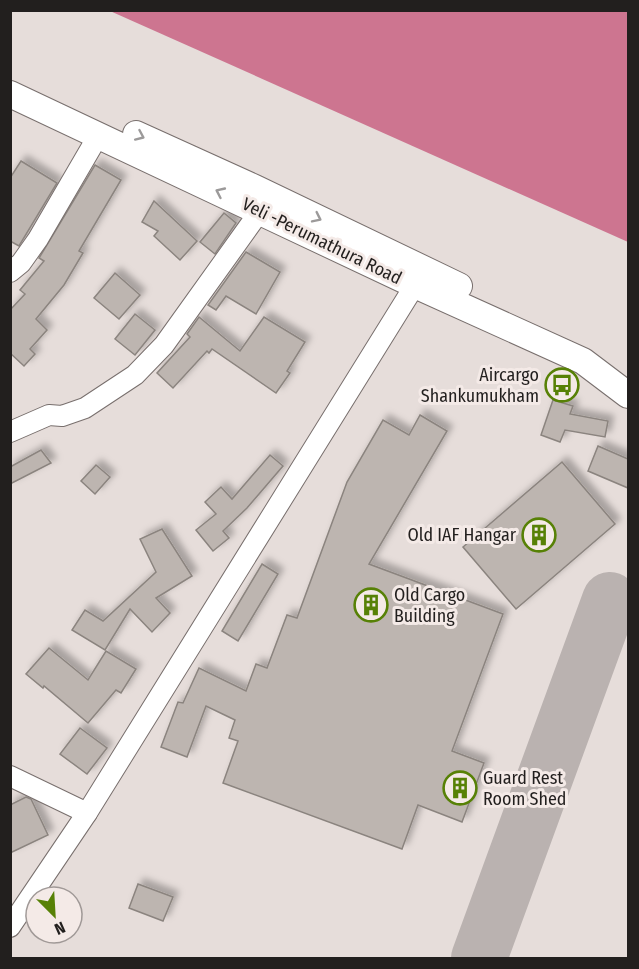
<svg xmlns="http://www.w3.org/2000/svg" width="639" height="969" viewBox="0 0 639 969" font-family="'Fira Sans Condensed',sans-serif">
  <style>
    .water { fill: #cd7590 }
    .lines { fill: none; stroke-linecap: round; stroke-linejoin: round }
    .taxiway { stroke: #bab2b0; stroke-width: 56 }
    .building { fill: #bdb5b0; stroke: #8b847f; stroke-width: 1.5; filter: url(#shadow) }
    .minor-casing { stroke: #786f6d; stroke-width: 22 }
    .major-casing { stroke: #786f6d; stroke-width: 28 }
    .minor { stroke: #fff; stroke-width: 20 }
    .major { stroke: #fff; stroke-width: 26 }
    .oneway { stroke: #9c9a9a }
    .labels { text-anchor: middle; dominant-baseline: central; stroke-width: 6; stroke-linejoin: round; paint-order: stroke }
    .street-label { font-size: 18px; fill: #221f1e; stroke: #f4eae7 }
    .poi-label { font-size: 18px; fill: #221f1e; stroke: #f4eae7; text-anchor: end }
  </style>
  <defs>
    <filter id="shadow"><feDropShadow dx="5.5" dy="-5.5" stdDeviation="3" flood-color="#0004"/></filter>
  </defs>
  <rect width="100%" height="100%" fill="#e6ddda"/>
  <path class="water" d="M110,11H628V242Z"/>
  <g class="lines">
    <path class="taxiway" d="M479,958L610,600"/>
  </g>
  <g class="building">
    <path d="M21,161L57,183L19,246L10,241V178Z"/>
    <path d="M95,165L121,180L79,251L83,253L64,285L36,319L47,330L30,349L35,354L24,366L10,353V310L25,294L20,290L44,261L39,258Z"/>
    <path d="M154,201L197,241L180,260L154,236L158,231L142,222Z"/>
    <path d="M224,213L236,223L215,254L200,242Z"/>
    <path d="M246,252L280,272L256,314L226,296L216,310L208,305Z"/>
    <path d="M115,273L140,295L119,319L94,298Z"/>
    <path d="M135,314L155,330L135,355L115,339Z"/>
    <path d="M199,317L240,351L264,317L305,342L287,371L290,373L276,393L212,349L209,353L207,351L173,388L157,373L190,337L187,334Z"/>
    <path d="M553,400L573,406L570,414L608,421L605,437L565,430L560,442L541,435Z"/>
    <path d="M420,415L447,431L369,564L503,614L452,751L484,763L462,822L418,805L402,849L223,783L238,741L229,738L235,720L206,706L187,757L161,747L178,702L183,703L199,668L246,691L256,664L267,668L287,615L297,618L347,482L383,420L409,435Z"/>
    <path d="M598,446L628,459V488L588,471Z"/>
    <path d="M41,450L51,463L10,484V467Z"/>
    <path d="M270,455L283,466L247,508L223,531L229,538L213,551L196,530L216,514L205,502L221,487L232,499Z"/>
    <path d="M562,462L615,524L516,609L463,547Z"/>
    <path d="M96,465L110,477L95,494L81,481Z"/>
    <path d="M162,529L192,576L156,598L170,613L152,632L130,609L105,650L72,630L85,610L103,621L156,572L140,539Z"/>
    <path d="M262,564L278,574L238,641L222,631Z"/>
    <path d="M49,648L88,680L106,651L136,669L121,693L116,690L88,723L44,686L43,688L26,674Z"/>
    <path d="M80,728L107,748L87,774L60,754Z"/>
    <path d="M26,797L31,799L48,835L10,853V805Z"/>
    <path d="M138,884L173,897L163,921L129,908Z"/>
  </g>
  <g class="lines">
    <defs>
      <g id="minor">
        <path d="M10,272L21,263L38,239L98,136"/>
        <path d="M10,432L49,415L62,416L85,408L135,375L164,345L260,211"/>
        <path d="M10,776L87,813"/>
        <path d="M10,927L87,813L415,285"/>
      </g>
      <g id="major">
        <path d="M10,94L415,285L583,361L628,395"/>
        <path d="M136,134L255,188L459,286"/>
      </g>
    </defs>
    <use href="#minor" class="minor-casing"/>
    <use href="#major" class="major-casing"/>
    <use href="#minor" class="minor"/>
    <use href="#major" class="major"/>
  </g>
  <defs><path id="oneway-chevron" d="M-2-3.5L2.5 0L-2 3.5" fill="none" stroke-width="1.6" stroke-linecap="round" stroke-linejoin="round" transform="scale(1.5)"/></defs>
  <g class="oneway">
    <use href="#oneway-chevron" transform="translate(140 136) rotate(24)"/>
    <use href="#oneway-chevron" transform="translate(220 192) rotate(-155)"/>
    <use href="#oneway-chevron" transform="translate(317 218) rotate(26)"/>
  </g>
  <defs>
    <symbol id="bus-ring" viewBox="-11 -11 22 22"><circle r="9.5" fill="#f4eae7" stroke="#578106" stroke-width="1.5"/><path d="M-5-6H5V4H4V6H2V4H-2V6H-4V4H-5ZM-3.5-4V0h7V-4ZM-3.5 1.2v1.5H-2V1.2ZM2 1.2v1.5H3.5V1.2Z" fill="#578106"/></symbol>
    <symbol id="building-ring" viewBox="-11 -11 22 22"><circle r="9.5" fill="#f4eae7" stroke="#578106" stroke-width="1.5"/><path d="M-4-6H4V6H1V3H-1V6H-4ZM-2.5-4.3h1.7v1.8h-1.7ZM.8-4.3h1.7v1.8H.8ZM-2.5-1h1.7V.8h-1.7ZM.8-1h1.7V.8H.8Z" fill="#578106"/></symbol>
  </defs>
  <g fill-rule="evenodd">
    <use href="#bus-ring" x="543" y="366" width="38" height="38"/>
    <use href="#building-ring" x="520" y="516" width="38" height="38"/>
    <use href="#building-ring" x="352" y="586" width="38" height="38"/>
    <use href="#building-ring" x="441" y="769" width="38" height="38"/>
  </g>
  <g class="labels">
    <g class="street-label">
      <text transform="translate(322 241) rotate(26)">Veli -Perumathura Road</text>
    </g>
    <g class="poi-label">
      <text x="539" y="375">Aircargo<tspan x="539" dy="21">Shankumukham</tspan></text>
      <text x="516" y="535">Old IAF Hangar</text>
      <text x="394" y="595" text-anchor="start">Old Cargo<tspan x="394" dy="21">Building</tspan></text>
      <text x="483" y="778" text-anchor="start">Guard Rest<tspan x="483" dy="21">Room Shed</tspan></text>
    </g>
  </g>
  <rect width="639" height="969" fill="none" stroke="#221f1e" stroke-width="24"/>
  <g transform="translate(54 915) rotate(156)"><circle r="28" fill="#f4eae7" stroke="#a09997" stroke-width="1.5"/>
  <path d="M0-4.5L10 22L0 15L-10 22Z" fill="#578106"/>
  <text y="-9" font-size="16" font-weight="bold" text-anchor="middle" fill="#221f1e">N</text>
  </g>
</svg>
